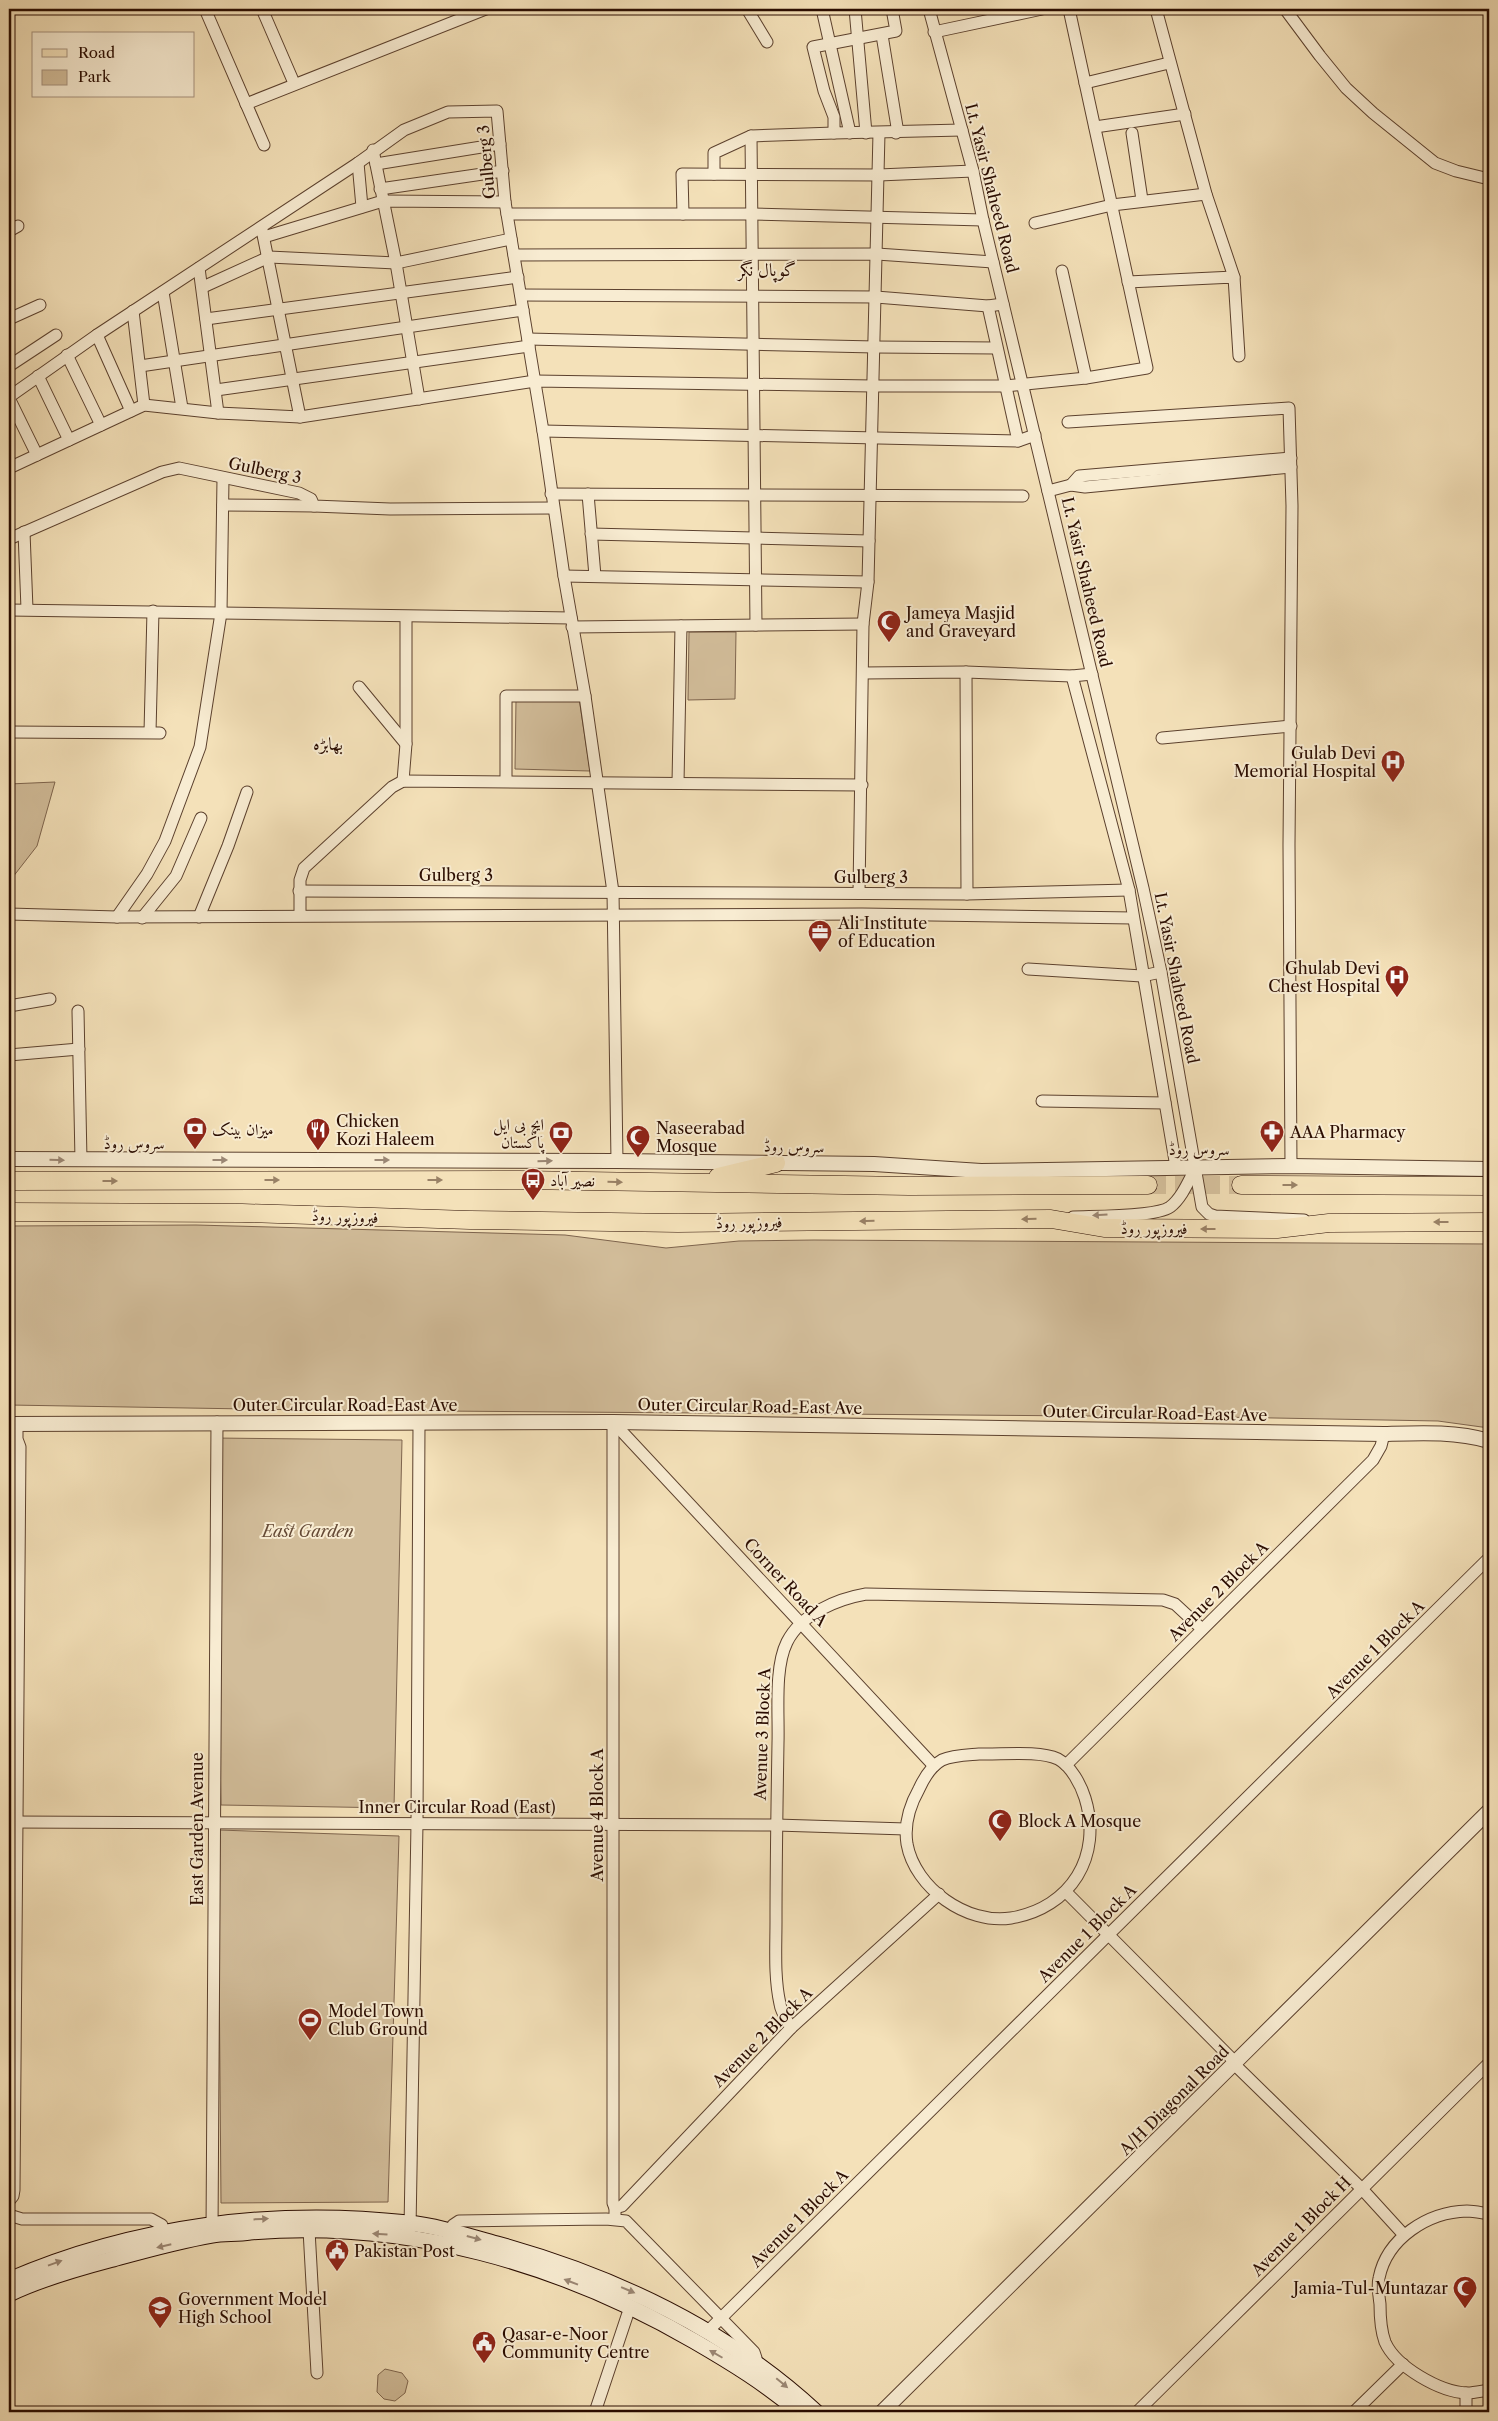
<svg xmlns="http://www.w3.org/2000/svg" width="1498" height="2421" viewBox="0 0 1498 2421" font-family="'Libre Caslon Text',Amiri,serif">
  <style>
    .green { fill: #d2bd9a; stroke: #7e644d }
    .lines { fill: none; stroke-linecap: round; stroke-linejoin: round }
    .primary-tunnel { stroke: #d6c19d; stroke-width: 18; stroke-dasharray: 18 9; stroke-linecap: butt }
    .minor-casing { stroke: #5c412e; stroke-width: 13 }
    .tertiary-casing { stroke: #5c412e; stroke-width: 16 }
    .secondary-casing { stroke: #2a0c00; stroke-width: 17 }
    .primary-casing { stroke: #2a0c00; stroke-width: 19 }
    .minor { stroke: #f8ecd2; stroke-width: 11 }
    .tertiary { stroke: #f8ecd2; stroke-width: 14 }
    .secondary { stroke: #f8ecd2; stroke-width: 15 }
    .primary { stroke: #f4e1b9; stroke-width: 18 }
    .oneway { fill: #9b8774 }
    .oneway2 { fill: #998166 }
    .labels { text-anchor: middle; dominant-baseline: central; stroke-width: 4; stroke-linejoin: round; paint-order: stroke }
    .street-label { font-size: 16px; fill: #2a0c00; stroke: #f8ecd2 }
    .poi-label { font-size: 16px; fill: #2a0c00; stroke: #f8ecd2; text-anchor: start }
    .park-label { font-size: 16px; font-style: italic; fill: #654a36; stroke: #f8ecd2 }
    .neighbourhood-label { font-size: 18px; fill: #2a0c00; stroke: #f8ecd2 }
  </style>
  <rect width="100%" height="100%" fill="#f4e1b9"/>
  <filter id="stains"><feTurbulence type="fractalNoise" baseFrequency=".004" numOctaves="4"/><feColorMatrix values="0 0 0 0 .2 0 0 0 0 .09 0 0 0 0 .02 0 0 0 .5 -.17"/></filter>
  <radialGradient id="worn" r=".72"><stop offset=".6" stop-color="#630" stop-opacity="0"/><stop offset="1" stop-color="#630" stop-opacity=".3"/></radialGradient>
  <g class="green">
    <path d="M689,632H736L735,699L688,700Z"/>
    <path d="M579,698L590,771L515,769L516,700Z"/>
    <path d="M55,782L37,846L9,882V784Z"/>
    <path d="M196,1225L565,1235L666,1248L739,1241L814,1240L1489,1244V1428L1438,1421L1220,1417L307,1410L9,1405V1226Z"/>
    <path d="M214,1438L402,1440L394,1808L221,1805Z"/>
    <path d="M218,1830L399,1836L388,2202L221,2203Z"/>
    <path d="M385,2369L402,2373L408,2381L405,2393L395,2401L384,2399L377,2392L378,2375Z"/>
  </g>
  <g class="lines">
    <path class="primary-tunnel" d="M1148,1185H1241"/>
    <defs>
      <g id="minor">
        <path d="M205,9L264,145"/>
        <path d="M262,9L294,83"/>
        <path d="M747,9L767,42"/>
        <path d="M822,9L850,133"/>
        <path d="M855,9L866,133"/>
        <path d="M892,9L896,31L813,47L824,91L834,117V133L962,130"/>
        <path d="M929,9L973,171L983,220L1143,888L1161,972L1202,1207L1209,1214L1215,1216L1304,1220"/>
        <path d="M1156,9L1206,194L1234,277"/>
        <path d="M1285,9L1320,56L1346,88L1373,113L1435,163L1456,171L1489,179"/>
        <path d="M934,32L1042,9"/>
        <path d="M882,35L897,127L896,133"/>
        <path d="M1085,83L1169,63"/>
        <path d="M246,104L486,9"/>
        <path d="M1095,127L1185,114"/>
        <path d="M1132,133L1142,200"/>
        <path d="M751,136L756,625"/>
        <path d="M373,150L396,263L419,399"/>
        <path d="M358,163L362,207"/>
        <path d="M376,164L500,144"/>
        <path d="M714,174V153L751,136L834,133"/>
        <path d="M380,189L503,171"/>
        <path d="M507,214H752L983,220"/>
        <path d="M683,214L682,174L879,175L973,171"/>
        <path d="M1035,223L1112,205L1206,194"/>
        <path d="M262,230L300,417"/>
        <path d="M9,231L18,226"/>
        <path d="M264,237L383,201L505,202"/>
        <path d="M514,255L877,254L993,262"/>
        <path d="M199,268L218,413"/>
        <path d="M1062,271L1086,378"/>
        <path d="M1128,282L1234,277L1239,356"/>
        <path d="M203,287L269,257L396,263L511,239"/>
        <path d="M163,292L182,408"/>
        <path d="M521,295L876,297L988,306L1003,304"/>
        <path d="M988,306L1018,441"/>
        <path d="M133,311L144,405"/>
        <path d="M9,319L40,305"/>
        <path d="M206,319L518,277"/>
        <path d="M97,335L131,411"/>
        <path d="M528,339L875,347L996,348"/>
        <path d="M67,355L101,425"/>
        <path d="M9,366L56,335"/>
        <path d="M140,366L523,310"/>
        <path d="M38,376L69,440"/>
        <path d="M216,390L529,346"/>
        <path d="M9,397L97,335L358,163L404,130L448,112L497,111L505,202L543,431L564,576L585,696L613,892L617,1161"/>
        <path d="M9,398L37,455"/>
        <path d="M1068,422L1289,408L1292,506L1289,845L1291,1166"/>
        <path d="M543,431L1018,441L1035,435"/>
        <path d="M9,468L144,405L218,413L300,417L535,381L873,386H1005L1086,378L1147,368L1069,9"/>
        <path d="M1071,485L1079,476L1291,458"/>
        <path d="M1048,491L1071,485L1085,487L1291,467"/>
        <path d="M551,494L1023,496"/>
        <path d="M588,494L595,576"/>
        <path d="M223,505L314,506"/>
        <path d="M24,532L27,609"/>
        <path d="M591,534L869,541"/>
        <path d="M9,539L162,472L179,468L299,493L311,499L314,506L390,509L553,508"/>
        <path d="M564,576L868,582"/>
        <path d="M9,610L571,618"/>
        <path d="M572,627L863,624"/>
        <path d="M966,672L967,894"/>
        <path d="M863,673L966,672L1072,676L1092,674"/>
        <path d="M1072,676L1129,890L1176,1167"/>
        <path d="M359,687L406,744"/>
        <path d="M9,732L160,733"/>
        <path d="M150,732L153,611"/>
        <path d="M1162,738L1291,726"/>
        <path d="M403,781L406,744V617"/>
        <path d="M506,781V696H585"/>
        <path d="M678,783L681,626"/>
        <path d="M299,891L967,894L1129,890"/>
        <path d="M859,893L863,624L868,582L879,133"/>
        <path d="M9,914L117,917L862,914L1133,918"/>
        <path d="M300,915V880L304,868L392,787L403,781L862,785"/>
        <path d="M117,917L147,874L165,841L200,747L221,613L223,479"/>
        <path d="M199,917L228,846L247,792"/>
        <path d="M142,918L176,876L201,818"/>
        <path d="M1028,969L1142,976L1161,972"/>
        <path d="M9,1006L50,999"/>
        <path d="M78,1011L81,1160"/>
        <path d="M9,1055L79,1049"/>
        <path d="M1042,1101L1165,1103"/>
        <path d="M1073,1217C1094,1216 1156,1217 1170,1207C1182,1198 1189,1180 1196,1167"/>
        <path d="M613,1422V2203L615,2208V2219"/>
        <path d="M613,1422L934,1766"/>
        <path d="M979,1754C1000,1755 1038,1750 1058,1759C1071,1766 1081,1785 1085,1798C1103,1856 1071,1908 1011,1918C967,1925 915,1888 907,1844C904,1825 910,1805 919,1789C924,1778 931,1766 942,1760C953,1755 967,1755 979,1754Z"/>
        <path d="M1066,1765L1373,1460L1381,1446L1384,1434"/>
        <path d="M9,1822L776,1825L906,1829"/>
        <path d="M1066,1892L1236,2063"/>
        <path d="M791,2028C787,2020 781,2012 780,2004C774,1977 776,1948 776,1921C776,1861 777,1802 778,1743C779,1713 774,1668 787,1642C801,1614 837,1599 866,1594L1163,1600L1175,1604L1202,1629"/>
        <path d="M1234,2064L1362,2189L1404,2235"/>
        <path d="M9,2201L13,2196L14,2190L20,1447L17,1439V1424"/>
        <path d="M615,2208L622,2206L791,2028L939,1894"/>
        <path d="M1489,2214C1482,2213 1474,2211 1467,2211C1428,2212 1387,2238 1379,2278C1377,2286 1379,2296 1380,2304C1380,2316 1381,2331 1385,2342C1396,2367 1440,2392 1467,2393C1474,2393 1482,2391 1489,2390"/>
        <path d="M9,2215L22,2219H151L162,2225L163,2233"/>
        <path d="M410,2229L417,1823L419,1424"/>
        <path d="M309,2230L317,2373"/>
        <path d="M451,2231L453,2225L459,2221L606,2219L626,2221L754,2352L756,2358L751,2367"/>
        <path d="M212,2233L217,1422"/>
        <path d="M707,2332L1489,1558"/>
        <path d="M1466,2393V2412"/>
        <path d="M595,2412L630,2307"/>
        <path d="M1137,2412L1489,2063"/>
        <path d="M1354,2412L1403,2364"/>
      </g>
      <g id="tertiary">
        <path d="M9,1159L617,1161L874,1164L981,1171L1291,1166L1489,1169"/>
        <path d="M9,1424L613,1422L1384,1434C1419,1433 1455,1431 1489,1441"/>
        <path d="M882,2412L1489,1811"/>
      </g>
      <g id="secondary">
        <path d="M9,2280C134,2226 273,2208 408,2223C438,2226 468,2236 497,2244C613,2276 726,2329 816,2412"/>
        <path d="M9,2294C40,2279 75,2269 109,2260C142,2251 177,2241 212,2235C224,2233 237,2234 250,2232C406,2219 560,2263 694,2341C732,2363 766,2384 799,2412"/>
      </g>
      <g id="primary">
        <path d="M718,1177L776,1163"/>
        <path d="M9,1181L520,1180L909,1186L1148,1185"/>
        <path d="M1241,1185L1489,1186"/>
        <path d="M9,1212L242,1213L470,1220L678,1223L1051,1219L1104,1228L1277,1229L1329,1223L1489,1222"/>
      </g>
    </defs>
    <use href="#minor" class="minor-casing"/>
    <use href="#tertiary" class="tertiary-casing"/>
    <use href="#secondary" class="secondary-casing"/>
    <use href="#primary" class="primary-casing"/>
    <use href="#minor" class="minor"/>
    <use href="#tertiary" class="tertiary"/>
    <use href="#secondary" class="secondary"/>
    <use href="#primary" class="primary"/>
  </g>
  <defs><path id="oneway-solid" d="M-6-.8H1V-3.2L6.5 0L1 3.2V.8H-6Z" transform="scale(1.25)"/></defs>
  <g class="oneway">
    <use href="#oneway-solid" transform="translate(57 1160) rotate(1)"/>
    <use href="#oneway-solid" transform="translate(220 1160)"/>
    <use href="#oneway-solid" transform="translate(382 1160)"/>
    <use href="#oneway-solid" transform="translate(545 1161) rotate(-1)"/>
    <use href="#oneway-solid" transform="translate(1100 1215) rotate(176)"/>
    <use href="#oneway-solid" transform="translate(261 2219) rotate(-3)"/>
    <use href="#oneway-solid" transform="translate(380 2234) rotate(-176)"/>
    <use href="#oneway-solid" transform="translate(474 2238) rotate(15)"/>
    <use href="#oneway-solid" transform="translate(164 2246) rotate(167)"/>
    <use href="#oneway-solid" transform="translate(55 2263) rotate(-20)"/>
    <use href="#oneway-solid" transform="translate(571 2282) rotate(-159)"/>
    <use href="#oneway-solid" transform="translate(628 2290) rotate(23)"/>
    <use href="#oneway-solid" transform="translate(716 2354) rotate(-150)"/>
    <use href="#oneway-solid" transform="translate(782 2383) rotate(40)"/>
  </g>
  <g class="oneway2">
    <use href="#oneway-solid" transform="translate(272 1180)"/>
    <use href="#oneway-solid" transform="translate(435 1180)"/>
    <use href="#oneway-solid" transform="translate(110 1181)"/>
    <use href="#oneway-solid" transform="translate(615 1182) rotate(1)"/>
    <use href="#oneway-solid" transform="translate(1290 1185)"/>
    <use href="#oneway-solid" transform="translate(1029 1219) rotate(179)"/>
    <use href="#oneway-solid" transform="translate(867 1221) rotate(179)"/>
    <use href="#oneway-solid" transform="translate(1441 1222) rotate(180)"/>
    <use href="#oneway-solid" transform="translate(1208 1229) rotate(-180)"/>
  </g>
  <defs>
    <symbol id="mosque-pin" viewBox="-11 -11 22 30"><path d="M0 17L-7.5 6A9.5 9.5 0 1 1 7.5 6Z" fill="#8f2418" stroke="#f8ecd2"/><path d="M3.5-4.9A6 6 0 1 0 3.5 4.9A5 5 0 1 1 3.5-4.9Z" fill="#fff"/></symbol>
    <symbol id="hospital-pin" viewBox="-11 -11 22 30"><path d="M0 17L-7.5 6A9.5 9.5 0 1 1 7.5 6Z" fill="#8f2418" stroke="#f8ecd2"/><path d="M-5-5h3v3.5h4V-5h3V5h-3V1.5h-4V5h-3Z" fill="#fff"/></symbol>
    <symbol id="office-pin" viewBox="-11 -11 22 30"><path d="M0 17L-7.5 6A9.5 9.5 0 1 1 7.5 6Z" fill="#8f2418" stroke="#f8ecd2"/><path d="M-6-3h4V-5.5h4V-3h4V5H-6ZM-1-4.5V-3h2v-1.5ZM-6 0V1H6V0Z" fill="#fff"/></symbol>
    <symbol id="bank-pin" viewBox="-11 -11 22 30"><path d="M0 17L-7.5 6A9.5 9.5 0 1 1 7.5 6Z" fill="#8f2418" stroke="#f8ecd2"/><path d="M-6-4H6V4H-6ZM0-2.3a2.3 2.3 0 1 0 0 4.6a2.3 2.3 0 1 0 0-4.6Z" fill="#fff"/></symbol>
    <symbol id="restaurant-pin" viewBox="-11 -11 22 30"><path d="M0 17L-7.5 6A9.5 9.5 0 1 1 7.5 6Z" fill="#8f2418" stroke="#f8ecd2"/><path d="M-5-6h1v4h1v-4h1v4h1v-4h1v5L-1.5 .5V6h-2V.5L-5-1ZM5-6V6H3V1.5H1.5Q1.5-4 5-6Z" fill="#fff"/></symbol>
    <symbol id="pharmacy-pin" viewBox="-11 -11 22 30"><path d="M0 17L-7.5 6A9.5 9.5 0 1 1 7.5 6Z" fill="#8f2418" stroke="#f8ecd2"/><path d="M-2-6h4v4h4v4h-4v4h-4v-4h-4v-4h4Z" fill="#fff"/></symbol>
    <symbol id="bus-pin" viewBox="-11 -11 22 30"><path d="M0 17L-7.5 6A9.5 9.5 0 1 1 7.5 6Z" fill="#8f2418" stroke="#f8ecd2"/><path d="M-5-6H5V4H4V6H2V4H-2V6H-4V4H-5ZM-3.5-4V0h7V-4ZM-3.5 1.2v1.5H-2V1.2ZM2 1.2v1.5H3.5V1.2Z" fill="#fff"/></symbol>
    <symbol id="stadium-pin" viewBox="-11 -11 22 30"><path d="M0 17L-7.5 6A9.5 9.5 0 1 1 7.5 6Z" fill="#8f2418" stroke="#f8ecd2"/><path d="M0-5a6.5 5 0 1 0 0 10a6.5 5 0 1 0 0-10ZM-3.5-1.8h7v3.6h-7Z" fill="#fff"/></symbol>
    <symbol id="civic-pin" viewBox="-11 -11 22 30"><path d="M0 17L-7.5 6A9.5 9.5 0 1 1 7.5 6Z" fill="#8f2418" stroke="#f8ecd2"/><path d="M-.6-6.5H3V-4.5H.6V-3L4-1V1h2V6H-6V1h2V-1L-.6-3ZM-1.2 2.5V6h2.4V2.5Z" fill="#fff"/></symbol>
    <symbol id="school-pin" viewBox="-11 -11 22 30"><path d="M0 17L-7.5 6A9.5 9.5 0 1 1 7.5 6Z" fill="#8f2418" stroke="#f8ecd2"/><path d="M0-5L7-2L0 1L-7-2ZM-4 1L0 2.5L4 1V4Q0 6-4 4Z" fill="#fff"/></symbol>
  </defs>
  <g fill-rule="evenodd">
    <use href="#mosque-pin" x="875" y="608" width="28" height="38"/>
    <use href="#hospital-pin" x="1379" y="748" width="28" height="38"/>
    <use href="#office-pin" x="806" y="918" width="28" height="38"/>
    <use href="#hospital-pin" x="1383" y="963" width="28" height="38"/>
    <use href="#bank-pin" x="181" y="1115" width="28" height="38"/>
    <use href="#restaurant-pin" x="304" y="1116" width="28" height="38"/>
    <use href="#pharmacy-pin" x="1258" y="1118" width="28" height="38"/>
    <use href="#bank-pin" x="547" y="1119" width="28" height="38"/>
    <use href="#mosque-pin" x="624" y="1123" width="28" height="38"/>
    <use href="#bus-pin" x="519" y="1166" width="28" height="38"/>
    <use href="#mosque-pin" x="986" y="1807" width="28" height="38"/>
    <use href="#stadium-pin" x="296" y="2006" width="28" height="38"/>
    <use href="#civic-pin" x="323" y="2237" width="28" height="38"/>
    <use href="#mosque-pin" x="1451" y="2274" width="28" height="38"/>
    <use href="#school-pin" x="146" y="2294" width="28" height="38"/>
    <use href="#civic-pin" x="470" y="2329" width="28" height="38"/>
  </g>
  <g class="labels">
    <g class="street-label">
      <text transform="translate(486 162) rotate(-95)">Gulberg 3</text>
      <text transform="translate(992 188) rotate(76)">Lt. Yasir Shaheed Road</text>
      <text transform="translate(265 470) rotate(12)">Gulberg 3</text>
      <text transform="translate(1087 582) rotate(77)">Lt. Yasir Shaheed Road</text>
      <text x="456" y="875">Gulberg 3</text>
      <text x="871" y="877">Gulberg 3</text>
      <text transform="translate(1177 978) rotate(79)">Lt. Yasir Shaheed Road</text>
      <text x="134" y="1143">سروس روڈ</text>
      <text transform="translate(794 1146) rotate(1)">سروس روڈ</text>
      <text x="1199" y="1149">سروس روڈ</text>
      <text transform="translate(345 1216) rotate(2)">فیروزپور روڈ</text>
      <text transform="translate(749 1222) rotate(-1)">فیروزپور روڈ</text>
      <text x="1154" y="1228">فیروزپور روڈ</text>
      <text x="345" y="1405">Outer Circular Road-East Ave</text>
      <text transform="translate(750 1406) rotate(1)">Outer Circular Road-East Ave</text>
      <text transform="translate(1155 1413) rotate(1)">Outer Circular Road-East Ave</text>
      <text transform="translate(786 1582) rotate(47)">Corner Road A</text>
      <text transform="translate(1218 1591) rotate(-45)">Avenue 2 Block A</text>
      <text transform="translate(1375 1649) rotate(-45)">Avenue 1 Block A</text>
      <text transform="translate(762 1734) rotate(-88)">Avenue 3 Block A</text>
      <text x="457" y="1807">Inner Circular Road (East)</text>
      <text transform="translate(597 1815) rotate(-90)">Avenue 4 Block A</text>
      <text transform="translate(197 1829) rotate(-90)">East Garden Avenue</text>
      <text transform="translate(1087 1933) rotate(-45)">Avenue 1 Block A</text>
      <text transform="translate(762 2037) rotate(-45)">Avenue 2 Block A</text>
      <text transform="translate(1174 2100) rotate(-45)">A/H Diagonal Road</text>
      <text transform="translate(799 2218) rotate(-45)">Avenue 1 Block A</text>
      <text transform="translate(1301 2226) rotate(-45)">Avenue 1 Block H</text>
    </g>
    <g class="poi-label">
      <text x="906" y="613">Jameya Masjid<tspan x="906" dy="18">and Graveyard</tspan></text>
      <text x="1376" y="753" text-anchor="end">Gulab Devi<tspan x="1376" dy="18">Memorial Hospital</tspan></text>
      <text x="838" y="923">Ali Institute<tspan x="838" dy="18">of Education</tspan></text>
      <text x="1380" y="968" text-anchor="end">Ghulab Devi<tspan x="1380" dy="18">Chest Hospital</tspan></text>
      <text x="336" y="1121">Chicken<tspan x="336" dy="18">Kozi Haleem</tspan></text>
      <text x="544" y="1124" text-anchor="end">ایچ بی ایل<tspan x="544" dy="18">پاکستان</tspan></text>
      <text x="656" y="1128">Naseerabad<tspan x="656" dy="18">Mosque</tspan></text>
      <text x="212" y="1129">میزان بینک</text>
      <text x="1290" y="1132">AAA Pharmacy</text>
      <text x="550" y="1180">نصیر آباد</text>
      <text x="1018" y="1821">Block A Mosque</text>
      <text x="328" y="2011">Model Town<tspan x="328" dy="18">Club Ground</tspan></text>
      <text x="354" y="2251">Pakistan Post</text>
      <text x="1448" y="2288" text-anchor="end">Jamia-Tul-Muntazar</text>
      <text x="178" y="2299">Government Model<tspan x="178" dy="18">High School</tspan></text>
      <text x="502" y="2334">Qasar-e-Noor<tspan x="502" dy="18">Community Centre</tspan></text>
    </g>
    <g class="park-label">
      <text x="308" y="1531">East Garden</text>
    </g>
    <g class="neighbourhood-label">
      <text x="767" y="270">گوپال نگر</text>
      <text x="328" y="744">بھابڑہ</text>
    </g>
  </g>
  <rect width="1498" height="2421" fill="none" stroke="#f4e1b9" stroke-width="30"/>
  <rect x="10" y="10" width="1478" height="2401" fill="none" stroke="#2a0c00" stroke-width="2.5"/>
  <rect x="15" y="15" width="1468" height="2391" fill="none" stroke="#2a0c00"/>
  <rect x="32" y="32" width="162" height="65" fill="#f8ecd2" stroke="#a6927e"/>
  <rect x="42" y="49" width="25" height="8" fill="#f4e1b9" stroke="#a6927e"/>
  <text x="78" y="58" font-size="15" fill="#2a0c00">Road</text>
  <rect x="42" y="70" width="25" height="15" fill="#d2bd9a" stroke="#a6927e"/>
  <text x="78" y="82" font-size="15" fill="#2a0c00">Park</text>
  <rect width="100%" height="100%" filter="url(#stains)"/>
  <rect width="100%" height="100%" fill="url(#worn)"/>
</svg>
